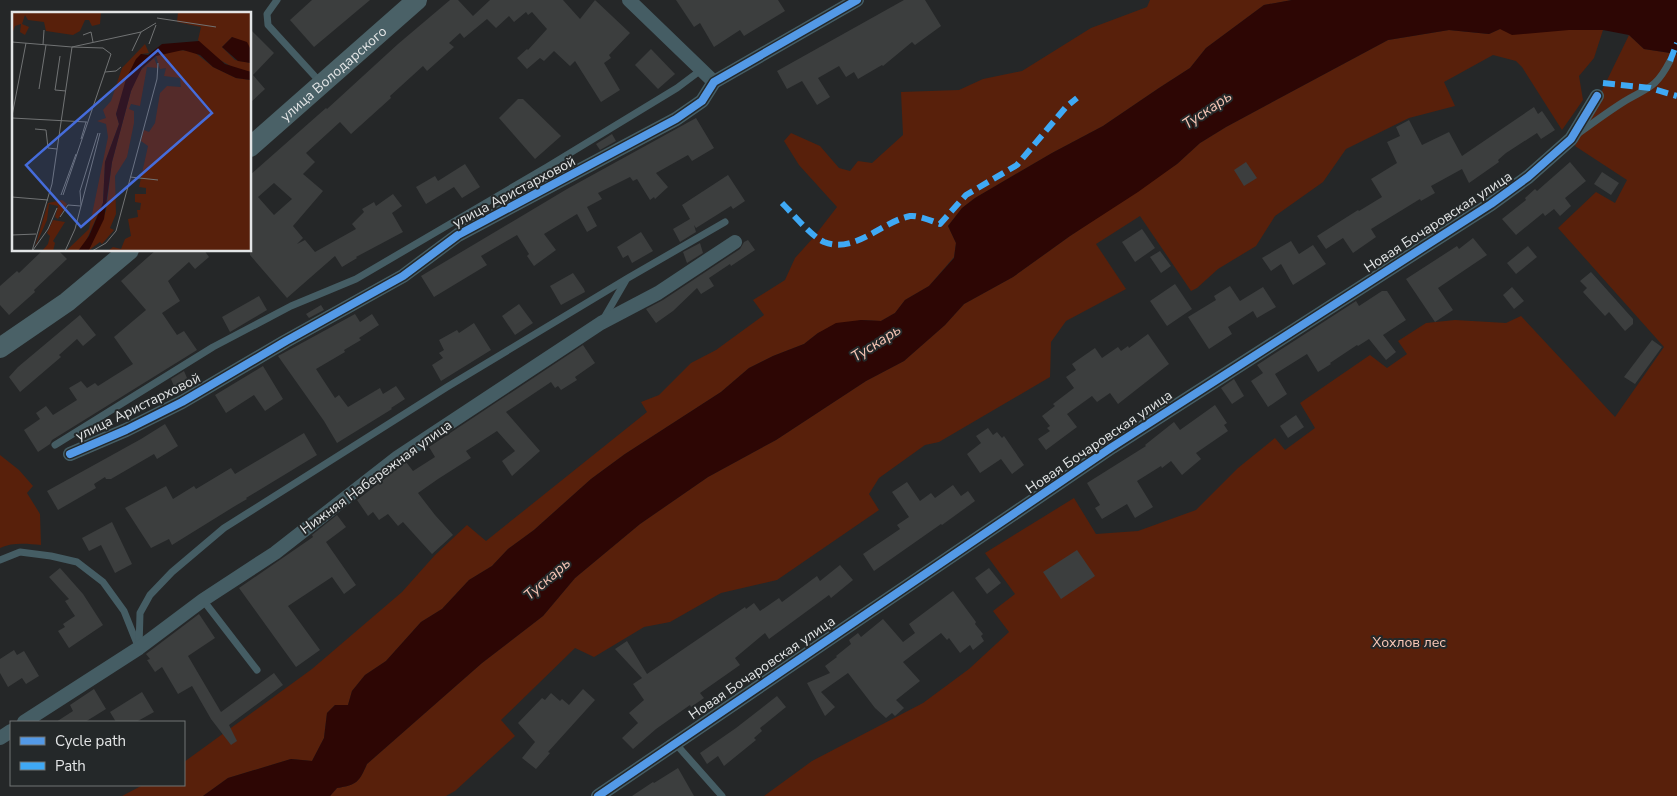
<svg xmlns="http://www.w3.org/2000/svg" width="1677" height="796" viewBox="0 0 1677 796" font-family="'Nunito Sans',sans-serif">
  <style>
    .green { fill: #58200b }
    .water { fill: #2d0604 }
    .building { fill: #3c3e3e; fill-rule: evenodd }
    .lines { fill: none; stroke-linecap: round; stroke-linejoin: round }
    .lane { stroke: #455d64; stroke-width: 7 }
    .street { stroke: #455d64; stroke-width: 14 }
    .secondary { stroke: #4a6167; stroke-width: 20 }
    .quiet { stroke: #3fa9f5; stroke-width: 6; stroke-dasharray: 12 6; stroke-linecap: butt }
    .cycleway-casing { stroke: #242829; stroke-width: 11 }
    .cycleway { stroke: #5399e6; stroke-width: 8 }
    .labels { text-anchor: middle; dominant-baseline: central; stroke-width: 4; stroke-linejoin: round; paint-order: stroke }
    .street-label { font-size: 14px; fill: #e3e5e6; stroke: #242829 }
    .park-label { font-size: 14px; fill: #fccab9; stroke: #242829 }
    .water-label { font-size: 15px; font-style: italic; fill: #f7c5b5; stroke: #242829 }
    .inset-road { fill: none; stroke: #717374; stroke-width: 1 }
    .view { fill: #456cdb; fill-opacity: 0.15; stroke: #456cdb; stroke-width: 2.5 }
    .inset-edge { fill: none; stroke: #e3e5e6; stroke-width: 2.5 }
  </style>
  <rect width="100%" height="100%" fill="#252728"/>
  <g class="green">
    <path d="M1150,0H1292L1264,5L1206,48L1190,68L1159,88L1103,126L1052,153L975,198L962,208L948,226L956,243L954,257L929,286L905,300L895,313L881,321L861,320L818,333L804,344L773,356L749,368L721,392L625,454L591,479L534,530L508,549L492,566L469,580L442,609L421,622L386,661L365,675L352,691L348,705H335L327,713L324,738L312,761L291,759L228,778L203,796H122L143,785H184V762L312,669L402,592L435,555L467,525L486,541L647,412L641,402L659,395L691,363L716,350L764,315L753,300L785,280L795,258L813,238L837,207L799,165L784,141L791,133L820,146L839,168L850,171L858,161L872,163L903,135L901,92L959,90L983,79L1022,71L1091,28L1147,7Z"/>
    <path d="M1500,29L1603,30L1594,58L1579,76L1583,100L1562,130L1522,67L1516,61L1493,55L1444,82L1455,106L1409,118L1346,149L1323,182L1275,216L1256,246L1218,269L1197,288L1191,291L1140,216L1096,244L1126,289L1066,321L1051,342L1050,377L939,442L925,445L879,478L869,494L879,510L777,580L721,593L670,622L644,627L594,657L575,648L501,720L515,736L455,791L446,796H330L337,788C357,785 359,782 367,764L482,663L543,616L575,578L640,524L708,477L776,440L866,381L904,361L945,325L964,304L1013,277L1070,236L1177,164L1200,143L1226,127L1388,40L1449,30L1489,34Z"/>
    <path d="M1629,35L1644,49L1677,54V796H764L812,761L923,703L969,669L1009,632L993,611L1015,594L985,553L1074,498L1096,534L1138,531L1196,510L1238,468L1275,438L1285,450L1315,428L1300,403L1370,355L1387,368L1407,354L1398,341L1426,323L1455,320L1506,323L1521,316L1615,417L1664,347L1558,228L1596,192L1615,203L1627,180L1575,146Z"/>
    <path d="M0,455L19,470L33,486L27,493L40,514L41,545C28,544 13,542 0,548Z"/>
  </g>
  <path class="water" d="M1292,0H1677V54L1644,49L1629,35L1603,30H1569L1512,35L1500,29L1489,34L1449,30L1388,40L1226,127L1200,143L1177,164L1138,192L1070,236L1013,277L964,304L945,325L904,361L866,381L776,440L708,477L640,524L575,578L543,616L482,663L367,764C359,782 357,785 337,788L330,796H203L228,778L291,759L312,761L324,738L327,713L335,705H348L352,691L365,675L386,661L421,622L442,609L469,580L492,566L508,549L534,530L591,479L625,454L721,392L749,368L773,356L804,344L818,333L836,323L861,320L881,321L895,313L905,300L929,286L954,258L956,243L948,226L962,208L975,198L1052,153L1103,126L1159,88L1190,68L1206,48L1264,5Z"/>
  <g class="building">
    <path d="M312,0H370L314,47L290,20Z"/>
    <path d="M450,0H458L473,16L490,0H563L580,19L595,0L630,33L609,55L611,58L604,63L620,90L601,102L575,61L570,66L554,51L544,61L540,58L527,69L517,58L527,49L528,50L547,29L532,12L528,15L526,12L514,22L509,16L496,28L487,19L464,38L460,33L449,43L454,47L427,71L423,66L390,96L391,98L351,134L340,122L306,153L315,162L303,174L323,191L293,226L303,238L297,244L305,240L315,252L356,229L352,224L364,212L362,209L374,202L376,206L393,194L402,206L392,213L403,232L356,257L357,258L342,267L335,256L287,298L250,255V175L326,108L327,109L398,44ZM274,183L292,199L274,215L258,197Z"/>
    <path d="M676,0H778L785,11L744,36L740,30L714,47L700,23L694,27Z"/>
    <path d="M904,0H925L941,26L915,45L912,42L883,66L882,65L858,79L854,72L846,77L839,66L818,78L830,97L817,105L802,81L787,89L777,71Z"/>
    <path d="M250,29L274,53L253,75L265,89L250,103Z"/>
    <path d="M651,49L675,74L658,89L635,65Z"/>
    <path d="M518,99H523L561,136L535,159L499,118Z"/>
    <path d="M1534,107L1538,114L1542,111L1555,130L1541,139L1537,133L1506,153L1498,160L1499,162L1469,183L1462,169L1431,186L1435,193L1421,201L1420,199L1371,229L1376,237L1353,253L1343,238L1326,249L1317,236L1358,210L1359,211L1382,197L1371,179L1397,163L1387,142L1400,136L1396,127L1409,120L1422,145L1449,132L1462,156Z"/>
    <path d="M696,118L714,148L692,161L688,155L656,173L668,187L655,199L654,197L650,200L637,179L633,181L630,177L598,193L602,199L587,207L597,226L587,232L577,214L544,234L556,250L534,266L527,256L529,254L517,235L481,256L487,265L434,297L421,276L567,189Z"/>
    <path d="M612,134L616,141L600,150L596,144Z"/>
    <path d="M1246,162L1257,178L1244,186L1234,170Z"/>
    <path d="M1570,162L1586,181L1565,198L1571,206L1560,216L1554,209L1545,216L1543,213L1516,235L1502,219L1526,200L1525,198L1535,189L1537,191Z"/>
    <path d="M465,164L480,187L462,198L454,187L426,204L416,187L435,176L438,181Z"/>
    <path d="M1602,172L1619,183L1611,195L1594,184Z"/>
    <path d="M728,175L745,201L733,209L731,206L696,228L694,225L696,232L680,242L673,229L690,219L682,205Z"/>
    <path d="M1142,229L1155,248L1135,262L1122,242Z"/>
    <path d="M641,232L653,251L632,263L628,255L623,258L617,247Z"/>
    <path d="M1473,238L1487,255L1438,288L1453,310L1435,322L1406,279L1457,246L1459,249Z"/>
    <path d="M748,240L755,250L731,266L730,264L709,278L714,286L701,294L697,288L673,311L656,323L646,309L663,300L740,249L744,242Z"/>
    <path d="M1291,241L1299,254L1313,245L1326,264L1293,285L1281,264L1271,271L1262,258Z"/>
    <path d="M700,243L703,253L687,263L683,252Z"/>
    <path d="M1528,246L1537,257L1516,274L1507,263Z"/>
    <path d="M43,250H58L67,259L34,290L35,292L9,315L0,305V286L17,271L19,273Z"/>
    <path d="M156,250H204L209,257L195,269L189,262L168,281L180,301L162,313L177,335L184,331L197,350L52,440L50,444L38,452L24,430L40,419L36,413L46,406L53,415L77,400L69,388L81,381L87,388L95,383L98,386L133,364L114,337L146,310L121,281Z"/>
    <path d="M1160,251L1171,266L1161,273L1150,257Z"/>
    <path d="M1591,272L1633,319V324L1625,331L1609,312L1605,316L1583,292L1587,288L1580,281Z"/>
    <path d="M573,273L584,289L585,292L561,305L550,286Z"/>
    <path d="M1175,284L1192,309L1167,326L1150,301Z"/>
    <path d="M1230,286L1240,301L1263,287L1276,307L1257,318L1253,311L1228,327L1232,334L1209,349L1188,317L1216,300L1214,296Z"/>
    <path d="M1512,287L1524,301L1514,309L1503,295Z"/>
    <path d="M1382,291H1387L1406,320L1383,335L1396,352L1386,360L1369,339L1358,346L1357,345L1330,363L1331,364L1318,372L1307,354L1275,374L1287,394L1268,407L1251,381L1263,373L1257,365L1356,301L1359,306Z"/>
    <path d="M259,296L267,310L230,332L222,317Z"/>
    <path d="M519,304L533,323L515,335L502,316Z"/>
    <path d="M321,305L324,310L309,318L306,314Z"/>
    <path d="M355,314L360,322L372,314L379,325L359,338L361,340L344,350L345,352L316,369L335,398L339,395L348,407L380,388L383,394L396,386L405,399L391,408L392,409L337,443L324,421L278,356Z"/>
    <path d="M80,315L96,335L83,346L77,339L59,355L61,357L20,392L9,377L18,367Z"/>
    <path d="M474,323L491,350L441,381L432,365L443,358L439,353L444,350L439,340L457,330L459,333Z"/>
    <path d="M1148,334L1169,364L1118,404L1110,393L1097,402L1092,396L1067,414L1077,427L1046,450L1038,439L1050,431L1047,428L1050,426L1042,416L1055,406L1053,404L1074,388L1066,377L1076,370L1072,364L1095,348L1102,358L1118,347L1121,351L1128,346L1129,348Z"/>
    <path d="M1652,340L1662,347L1635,384L1624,377Z"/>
    <path d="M583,345L595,363L575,377L577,380L561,390L558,386L555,388L551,382L506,412L540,451L512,476L502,461L515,451L497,431L466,451L471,458L438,479L418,493L435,515L453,535L432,554L403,522L398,526L388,514L379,520L373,512L368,516L357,500L406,462L413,471L435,457L429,447Z"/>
    <path d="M263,366L283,399L265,411L254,395L226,413L215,395Z"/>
    <path d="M184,371L190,385L176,391L171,379Z"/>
    <path d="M1234,379L1244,396L1232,404L1221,388Z"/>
    <path d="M1215,405L1227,423L1224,425L1228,431L1196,453L1201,459L1182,475L1171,461L1162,468L1161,466L1137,481L1153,507L1135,518L1127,504L1102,519L1095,508L1100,505L1087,483L1146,446L1145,445L1174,422L1180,430Z"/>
    <path d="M1296,415L1304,427L1288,438L1280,426Z"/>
    <path d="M99,424L103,430L89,437L86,432Z"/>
    <path d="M165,424L178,446L157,459L154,454L111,479H106L105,477L94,484L96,488L58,510L47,491L141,439Z"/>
    <path d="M988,428L993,435L997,432L1002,438L1004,436L1024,465L1012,474L1001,459L980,473L967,454L981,443L976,436Z"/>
    <path d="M304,433L317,455L246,498L247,499L235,506L172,545L169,539L151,548L125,508L166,486L173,499L194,486L196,489L231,468L235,474Z"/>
    <path d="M907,482L920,501L931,493L935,498L953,485L961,496L968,491L975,501L942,525L941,524L874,571L863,554L900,529L897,525L909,517L892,492Z"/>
    <path d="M337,515L346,527L326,542L356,585L344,594L332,577L288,606L320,650L296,667L239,588L313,537L312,535Z"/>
    <path d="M112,522L132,564L115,573L101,545L89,551L82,538Z"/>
    <path d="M1077,550L1095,576L1061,599L1043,572Z"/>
    <path d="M840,565L853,580L831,598L829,595L769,639L765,633L735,658L740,665L700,693L704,698L691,707L690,705L656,729L633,749L622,738L638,723L629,713L644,700L633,684L642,678L615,649L627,641L647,674L745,607L746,609L754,603L760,611L779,598L782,602L817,576L820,581Z"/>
    <path d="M60,568L83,594L103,625L69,648L58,631L65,627L63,624L75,616L65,601L69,599L49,577Z"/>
    <path d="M989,568L1001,583L987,594L975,578Z"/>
    <path d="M953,591L976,622L975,624L983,634L981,636L984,641L973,650L970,645L960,653L949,638L947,640L941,633L903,662L920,681L896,700L904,708L895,716L892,713L886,718L875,708L848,673L821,692L835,707L825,716L807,683L830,673L825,666L837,657L836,656L851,644L849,640L858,633L861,637L883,619L903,642L915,633L909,624Z"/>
    <path d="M199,614L215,638L188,656L221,712L274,673L283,685L229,725L237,741L231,745L211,719L192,686L178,694L162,667L155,672L147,660L150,659L146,654Z"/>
    <path d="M14,650L17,655L24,651L39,676L26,684L22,678L8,687L0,673V659Z"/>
    <path d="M94,689L106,709L85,722H56L73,711L70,705Z"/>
    <path d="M583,689L595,700L548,752L550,753L536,769L522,758L535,742L518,723L542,698L545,700L551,693L560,701L562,699L569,705Z"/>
    <path d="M142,692L154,712L136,722H116L110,712Z"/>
    <path d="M777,696L786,707L760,728L762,731L754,738L756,740L724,766L718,756L707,764L700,753L736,728Z"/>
    <path d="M678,768L694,796H632L653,782L654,783Z"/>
  </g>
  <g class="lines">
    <g class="lane">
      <path d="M277,0L267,14L268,25L321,83"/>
      <path d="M1579,133C1594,122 1609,111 1625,101C1649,87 1656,88 1670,61"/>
      <path d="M604,318L626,280"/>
      <path d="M55,445L213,347L291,306L356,279L547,167L677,88L701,70"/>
      <path d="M0,560L20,552L51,556L77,562L103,582L124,611L138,646"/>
      <path d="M203,600L257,670"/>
      <path d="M139,648L140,613L150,595L172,572L224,528L447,387L628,278L725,222"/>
      <path d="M675,743L722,796"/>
    </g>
    <g class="street">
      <path d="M629,0L714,82"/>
      <path d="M70,454L126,430L182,402L286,341L403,276L458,235L676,119L702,101L714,82L857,0"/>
      <path d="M24,722L139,648L203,600L275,553L398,457L601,323L658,293L735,242"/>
      <path d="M0,738L11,731"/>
      <path d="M598,796L1112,447L1491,204L1528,177L1571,139L1597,96"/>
    </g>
    <g class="secondary">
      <path id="s1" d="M250,147L417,0"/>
      <path d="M0,348L67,302L129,250"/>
    </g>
    <g class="quiet">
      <path d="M1670,61L1677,43"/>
      <path d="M1603,83L1650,88L1677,96"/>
      <path d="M782,203C792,213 812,237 824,242C855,254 881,222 910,216C918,215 932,221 940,224L966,195L1017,165L1066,107L1077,98"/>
    </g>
    <defs>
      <g id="cycleway">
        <path d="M70,454L126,430L182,402L286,341L403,276L458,235L676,119L702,101L714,82L857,0"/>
        <path d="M598,796L1112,447L1491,204L1528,177L1571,139L1597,96"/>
      </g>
    </defs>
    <use href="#cycleway" class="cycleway-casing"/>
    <use href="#cycleway" class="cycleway"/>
  </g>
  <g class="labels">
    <g class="street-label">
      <text stroke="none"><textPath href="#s1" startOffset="111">улица Володарского</textPath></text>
      <text transform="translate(514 192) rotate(-28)">улица Аристарховой</text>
      <text transform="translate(1438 222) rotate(-33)">Новая Бочаровская улица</text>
      <text transform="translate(138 407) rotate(-26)">улица Аристарховой</text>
      <text transform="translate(1099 442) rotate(-34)">Новая Бочаровская улица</text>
      <text transform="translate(376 477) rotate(-36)">Нижняя Набережная улица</text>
      <text transform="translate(762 668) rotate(-34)">Новая Бочаровская улица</text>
    </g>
    <g class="park-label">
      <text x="1409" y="642">Хохлов лес</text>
    </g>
    <g class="water-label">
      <text transform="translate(1207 110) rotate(-34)">Тускарь</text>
      <text transform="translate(876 343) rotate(-33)">Тускарь</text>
      <text transform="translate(547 579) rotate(-41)">Тускарь</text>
    </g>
  </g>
  <g transform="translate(12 12)">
    <rect width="239" height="239" fill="#252728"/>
    <path d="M0,0H89L88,12L80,14L77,8H73L68,19L61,23L34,19L32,10L16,8L13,3L10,12L17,15L13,23L8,20L9,12L3,14L0,22ZM166,0H239V38L220,25L210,35L223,48L239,51V60L224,57L199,43L186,28L189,15L165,10ZM133,32L137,41L129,42L122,51L104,102L107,112L93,150L91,191L73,231L66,239H54L77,217L96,125L94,112L85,109L94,106L91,98L99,89L110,56ZM163,38L181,39L201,55L224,66L239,68V239H96L101,235L109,237L113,227L119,224L116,207L126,205L125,198H128L129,191L123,190V182H134V176L127,175L136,134L129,129L132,118L137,120L143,111L148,81L155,74L169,75L168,66L152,64L154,56L148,57L144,44ZM142,46L146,56L135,55L128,94L119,92L117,97L122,99V111L115,145L103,164L104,202L98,216L102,218L90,232L88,230L76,239L94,199L100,150L119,79L126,61ZM50,188L55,192L46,207L43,205L46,194L37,192L35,208L23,235L36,191ZM41,208L53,210L41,229L43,231L41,239H30L36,232L38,224L35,221Z" fill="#58200b"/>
    <path d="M220,25L235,30L239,38V51L226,49L210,35ZM187,29L213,52L239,60V68L224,66L201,55L188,43L171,38L144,44L130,56L119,79L100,150L92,207L77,238L66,239L77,224L91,191L93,150L107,112L104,102L114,67L124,47L129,42L136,43L150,32Z" fill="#2d0604"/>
    <path class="inset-road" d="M145,6L204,15M71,23L79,20L81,30M0,30L60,35L129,20L144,11M137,32L144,13M31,33L32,18M120,39L129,20M48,44L43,78L54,79M93,60L104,59L109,55M27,77L34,33M0,104L14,31M0,106L75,110M23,117L34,118L36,136L45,137M69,127L74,110M118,165L146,168M49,183L64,142M51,183L99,42L91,36L60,35M0,185L36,188M69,193L68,179L86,121M48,205L56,193L69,194M0,223L24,222M21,238L36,217L45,196M20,239L40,172L60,35M53,239L63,217L88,121M80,239L94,231L104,219L145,67L146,51"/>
    <path class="view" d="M146,38L200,101L69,215L14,153Z"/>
    <rect width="239" height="239" class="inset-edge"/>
  </g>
  <rect x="10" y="721" width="175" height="65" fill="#242829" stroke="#707475"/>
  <rect x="20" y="737" width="25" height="8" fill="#5399e6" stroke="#707475"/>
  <text x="55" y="746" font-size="15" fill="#e3e5e6">Cycle path</text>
  <rect x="20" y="762" width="25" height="8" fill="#3fa9f5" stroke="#707475"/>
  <text x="55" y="771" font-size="15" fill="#e3e5e6">Path</text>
</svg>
